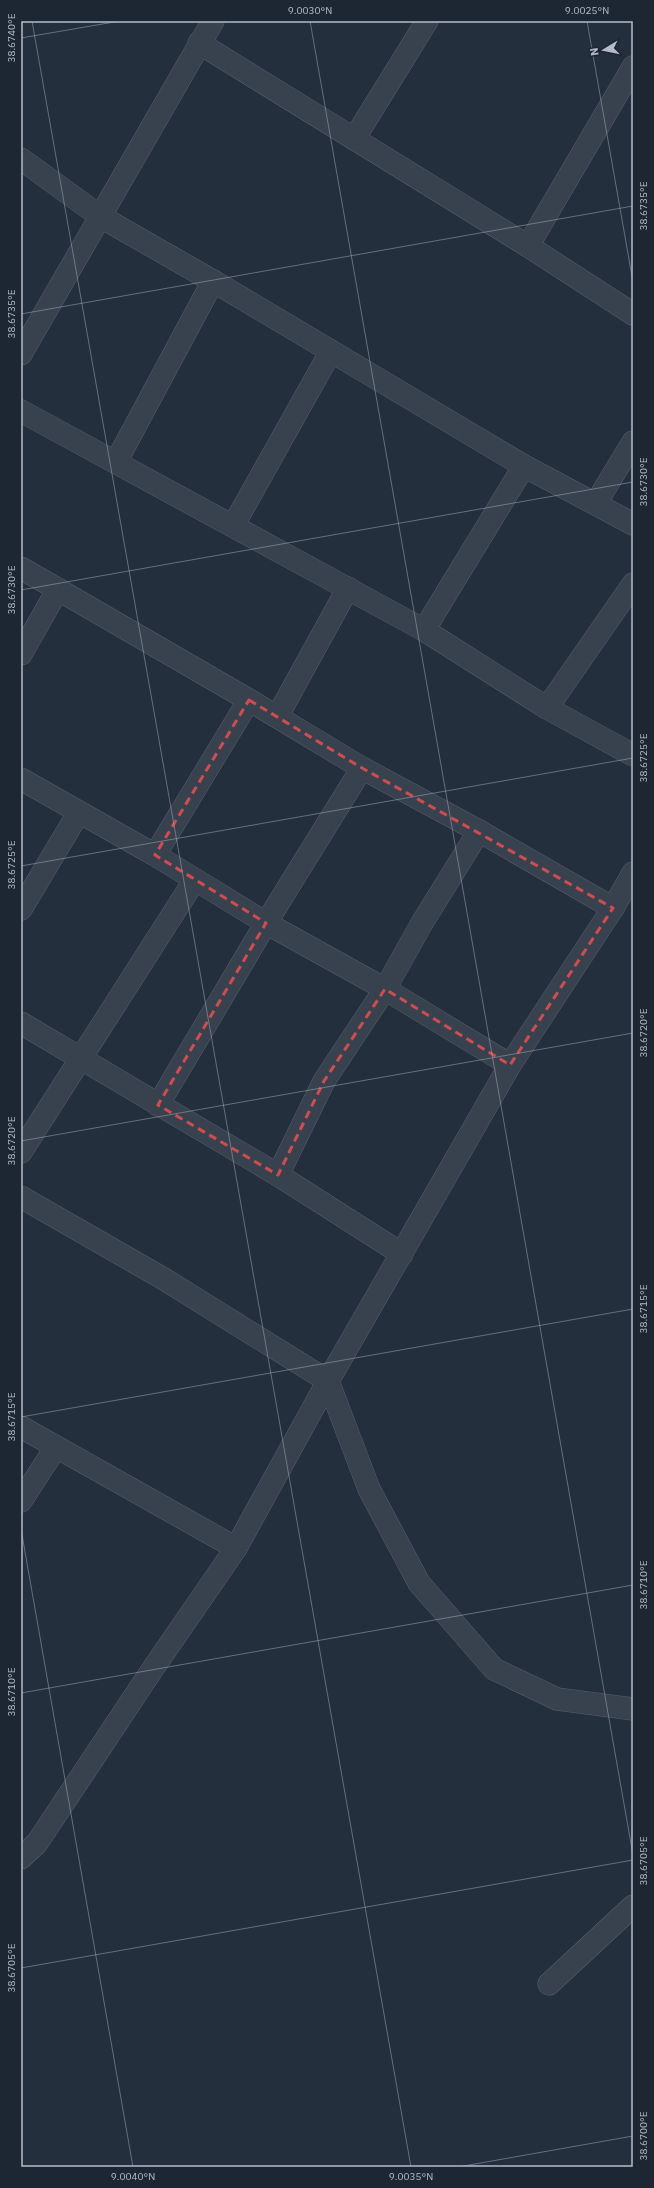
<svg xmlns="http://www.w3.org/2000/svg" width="654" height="2188" viewBox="0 0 654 2188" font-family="'IBM Plex Sans',sans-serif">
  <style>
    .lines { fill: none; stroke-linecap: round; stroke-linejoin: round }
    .minor-casing { stroke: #565f6c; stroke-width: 23 }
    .minor { stroke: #38414e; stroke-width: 22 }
    .marked { fill: none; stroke: #ce4d50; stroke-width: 3; stroke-dasharray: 8 5; stroke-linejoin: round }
    .ticks { fill: none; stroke: #b4bcc9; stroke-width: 1; stroke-opacity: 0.45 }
    .neatline { fill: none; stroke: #b4bcc9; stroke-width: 1.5 }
    .ticks-label { font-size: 10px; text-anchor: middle; fill: #b4bcc9 }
  </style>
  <rect width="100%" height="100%" fill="#242f3e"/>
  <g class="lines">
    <defs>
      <g id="minor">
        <path d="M199,43L528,246L633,314"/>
        <path d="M354,139L427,21"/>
        <path d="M21,159L101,217L213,281L524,466L633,524"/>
        <path d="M528,246L633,67"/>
        <path d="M21,354L213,21"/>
        <path d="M21,411L424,630L547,708L633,755"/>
        <path d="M116,462L213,281"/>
        <path d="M596,503L633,442"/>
        <path d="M233,526L331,351"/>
        <path d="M21,568L249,700L362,768L479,831L613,908"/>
        <path d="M424,630L524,466"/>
        <path d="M21,654L58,589"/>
        <path d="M547,708L633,584"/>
        <path d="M277,717L348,588"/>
        <path d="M21,779L155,855L266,923L385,989L510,1065"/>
        <path d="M155,855L249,700"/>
        <path d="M21,909L79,812"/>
        <path d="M21,1023L278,1175L402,1254"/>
        <path d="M158,1105L266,923L362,768"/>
        <path d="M21,1152L194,881"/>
        <path d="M278,1175L324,1081L385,989L422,923L479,831"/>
        <path d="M21,1197L164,1279L328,1381L369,1489L419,1583L494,1669L557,1699L633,1709"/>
        <path d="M21,1427L236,1548"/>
        <path d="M21,1501L56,1447"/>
        <path d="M21,1858L37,1843L152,1670L236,1548L328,1381L510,1065L613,908L633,873"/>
        <path d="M549,1984L633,1906"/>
      </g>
    </defs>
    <use href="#minor" class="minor-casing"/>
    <use href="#minor" class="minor"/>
  </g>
  <path class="marked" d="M249,700L362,768L613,908L510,1065L385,989L324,1081L278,1175L158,1105L266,923L155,855Z"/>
  <path class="ticks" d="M32,21L411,2167M310,21L633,1855M587,21L633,282M21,38L120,21M21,314L633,206M21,590L633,482M21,866L633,758M21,1141L633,1033M21,1417L633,1309M21,1529L133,2167M21,1693L633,1585M21,1968L633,1860M458,2167L633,2136"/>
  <rect width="654" height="2188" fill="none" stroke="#1d2633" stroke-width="44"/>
  <g transform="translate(604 50) rotate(260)" stroke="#1d2633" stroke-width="3" paint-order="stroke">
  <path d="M0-3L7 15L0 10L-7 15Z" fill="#b4bcc9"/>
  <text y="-6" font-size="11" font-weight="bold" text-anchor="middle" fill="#b4bcc9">N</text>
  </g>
  <rect x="22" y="22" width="610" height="2144" class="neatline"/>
  <g class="ticks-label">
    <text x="310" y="14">9.0030°N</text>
    <text x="587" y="14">9.0025°N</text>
    <text transform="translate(11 38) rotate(-90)" y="4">38.6740°E</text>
    <text transform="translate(643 206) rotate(-90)" y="4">38.6735°E</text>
    <text transform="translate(11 314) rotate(-90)" y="4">38.6735°E</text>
    <text transform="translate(643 482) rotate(-90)" y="4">38.6730°E</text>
    <text transform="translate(11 590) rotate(-90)" y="4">38.6730°E</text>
    <text transform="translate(643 758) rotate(-90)" y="4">38.6725°E</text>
    <text transform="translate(11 865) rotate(-90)" y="4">38.6725°E</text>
    <text transform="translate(643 1033) rotate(-90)" y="4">38.6720°E</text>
    <text transform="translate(11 1141) rotate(-90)" y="4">38.6720°E</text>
    <text transform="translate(643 1309) rotate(-90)" y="4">38.6715°E</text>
    <text transform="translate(11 1417) rotate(-90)" y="4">38.6715°E</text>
    <text transform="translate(643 1585) rotate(-90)" y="4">38.6710°E</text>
    <text transform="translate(11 1692) rotate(-90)" y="4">38.6710°E</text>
    <text transform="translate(643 1861) rotate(-90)" y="4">38.6705°E</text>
    <text transform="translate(11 1968) rotate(-90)" y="4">38.6705°E</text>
    <text transform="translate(643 2136) rotate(-90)" y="4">38.6700°E</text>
    <text x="133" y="2180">9.0040°N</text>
    <text x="411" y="2180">9.0035°N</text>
  </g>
</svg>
